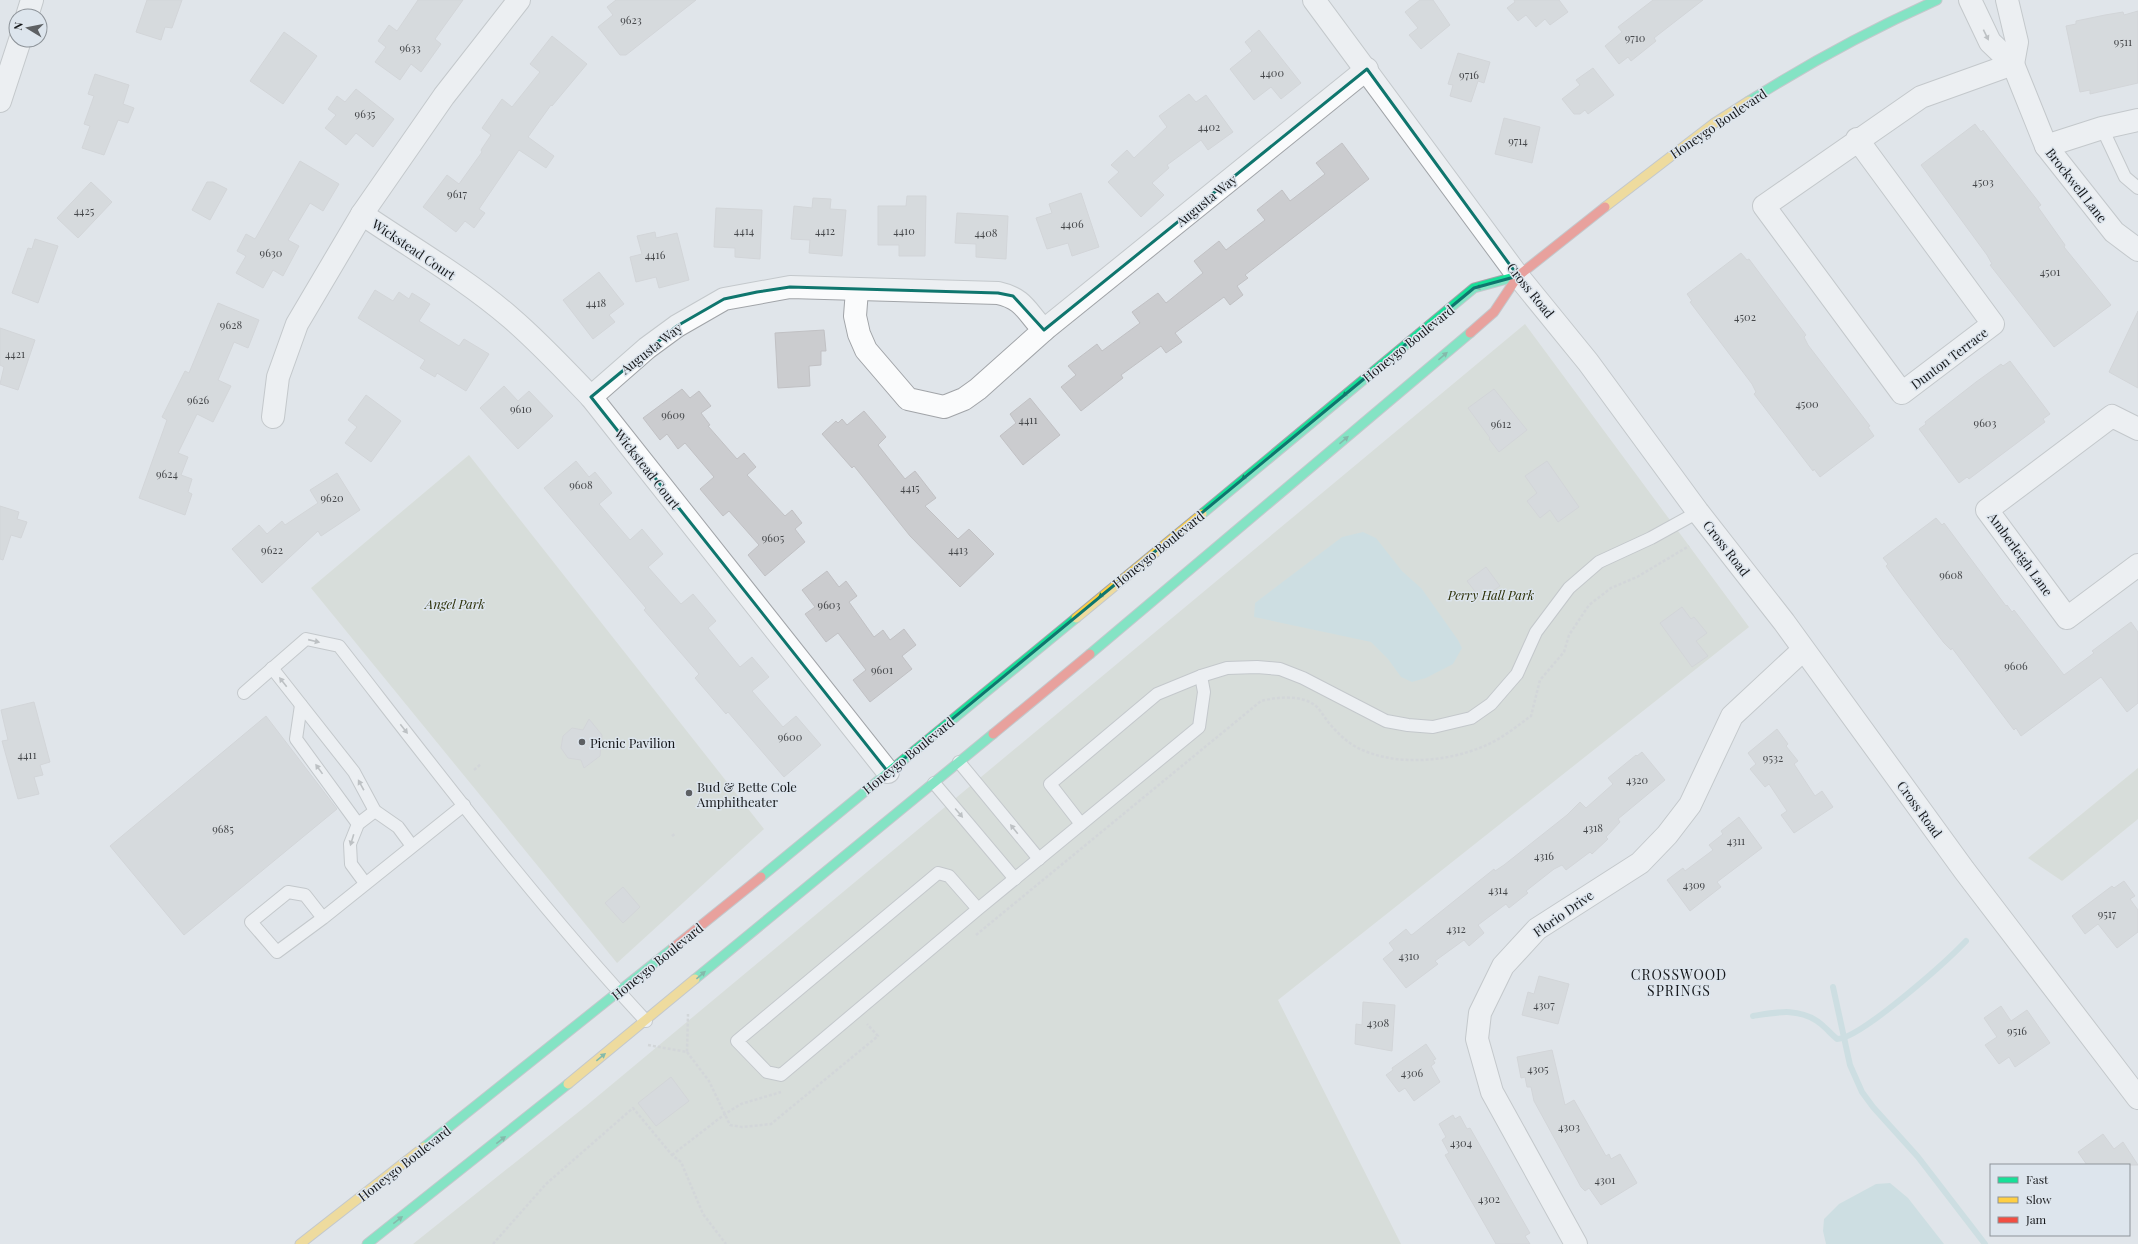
<svg xmlns="http://www.w3.org/2000/svg" width="2138" height="1244" viewBox="0 0 2138 1244" font-family="'Playfair Display',serif">
  <style>
    .green { fill: #cdd2c7 }
    .water { fill: #b7d6d9 }
    .lines { fill: none; stroke-linecap: round; stroke-linejoin: round }
    .stream { stroke: #b7d6d9; stroke-width: 6 }
    .building { fill: #cbcccf; stroke: #c1c1c4 }
    .lane-casing { stroke: #a1a4a8; stroke-width: 14 }
    .street-casing { stroke: #a1a4a8; stroke-width: 24 }
    .fast-casing { stroke: #a1a4a8; stroke-width: 11 }
    .slow-casing { stroke: #a1a4a8; stroke-width: 11 }
    .jam-casing { stroke: #a1a4a8; stroke-width: 11 }
    .path { stroke: #c2c4c5; stroke-width: 2.5; stroke-dasharray: 3 2; stroke-linecap: butt }
    .lane { stroke: #fafbfc; stroke-width: 12 }
    .street { stroke: #fafbfc; stroke-width: 22 }
    .fast { stroke: #16e098; stroke-width: 9 }
    .slow { stroke: #ffcf43; stroke-width: 9 }
    .jam { stroke: #f24e42; stroke-width: 9 }
    .oneway { fill: #939597 }
    .oneway2 { fill: #168660 }
    .marked { fill: none; stroke: #0f766e; stroke-width: 3; stroke-linejoin: round }
    .poi-dot { fill: #5d6063; stroke: #dde5ed; stroke-width: 1.5 }
    .labels { text-anchor: middle; dominant-baseline: central; stroke-width: 3; stroke-linejoin: round; paint-order: stroke }
    .number-label { font-size: 11px; fill: #45474a }
    .street-label { font-size: 13px; fill: #16181b; stroke: #dde5ed }
    .park-label { font-size: 13px; font-style: italic; fill: #2d3109; stroke: #dde5ed }
    .poi-label { font-size: 13px; fill: #16181b; stroke: #dde5ed; text-anchor: start }
    .neighbourhood-label { font-size: 14px; letter-spacing: 1px; fill: #16181b; stroke: #dde5ed }
  </style>
  <rect width="100%" height="100%" fill="#e0e5ea"/>
  <g class="green">
    <path d="M1525,324L1749,627L1278,1000L1401,1244H413L586,1106Z"/>
    <path d="M469,455L764,829L617,963L311,588Z"/>
    <path d="M2138,768V819L2062,881L2028,858Z"/>
  </g>
  <g class="water">
    <path d="M1363,532L1376,538L1402,571L1422,589L1458,640L1462,648L1453,664L1426,678L1412,682L1401,677L1388,659L1371,642L1254,617L1255,603L1342,537Z"/>
    <path d="M1890,1183L1908,1198L1944,1244H1826L1823,1231L1824,1219L1839,1204L1876,1184Z"/>
  </g>
  <g class="lines">
    <g class="stream">
      <path d="M1833,987L1850,1065L1862,1092L1873,1107L1918,1157L1985,1244"/>
      <path d="M1753,1016C1777,1012 1800,1007 1821,1024C1826,1028 1831,1034 1837,1039C1860,1039 1947,961 1966,941"/>
    </g>
  </g>
  <g class="building">
    <path d="M147,0H182L172,28L165,27L161,40L136,32Z"/>
    <path d="M418,0H463L435,39L441,44L421,72L411,64L400,80L375,62L386,47L378,41L389,25L397,31Z"/>
    <path d="M616,0H696L626,55H620L598,27L613,15L607,7Z"/>
    <path d="M1420,0H1433L1450,25L1421,49L1409,35L1418,28L1405,12Z"/>
    <path d="M1514,0H1559L1568,12L1550,25L1545,19L1536,27L1526,15L1518,21L1507,8L1515,2Z"/>
    <path d="M1653,0H1703L1654,38L1656,41L1631,61L1628,57L1619,64L1605,46L1622,32L1618,27Z"/>
    <path d="M2138,11V83L2090,94V90L2080,92L2066,26L2076,24V21L2105,15L2123,12L2124,15Z"/>
    <path d="M1259,30L1301,83L1281,99L1271,87L1254,100L1230,69L1252,51L1245,42Z"/>
    <path d="M284,32L317,56L283,104L250,81Z"/>
    <path d="M552,36L587,64L552,106L551,105L528,137L554,156L546,168L519,150L479,209L485,213L474,228L465,221L456,232L423,207L447,175L459,184L482,152L481,150L491,135L482,128L502,99L512,107L540,72L530,64Z"/>
    <path d="M1458,53L1490,62L1484,83L1478,81L1471,102L1450,96L1453,85L1448,84Z"/>
    <path d="M1593,68L1614,95L1588,114L1585,110L1580,114H1574L1562,99L1580,85L1576,80Z"/>
    <path d="M95,74L129,85L123,104L134,108L128,123L118,120L104,155L82,148L90,126L84,124L94,96L88,94Z"/>
    <path d="M356,89L394,119L373,147L356,133L346,145L325,128L336,115L328,109L337,96L345,102Z"/>
    <path d="M1189,94L1196,102L1206,95L1233,132L1208,150L1201,140L1167,165L1169,168L1152,183L1164,195L1141,217L1108,182L1119,172L1111,165L1127,150L1134,158L1167,127L1159,116Z"/>
    <path d="M1504,118L1540,127L1532,163L1495,154Z"/>
    <path d="M1975,124L1981,132L1983,130L2041,205L2038,207L2065,245L2064,247L2111,305L2054,347L1990,265L1992,264L1987,255L1921,165Z"/>
    <path d="M1342,143L1369,179L1245,275L1248,278L1237,286L1243,295L1230,305L1224,297L1175,333L1182,342L1166,353L1161,346L1121,375L1123,378L1081,411L1061,387L1076,375L1068,366L1097,344L1102,351L1140,323L1132,312L1158,293L1166,303L1203,273L1194,261L1219,241L1226,250L1265,220L1257,210L1282,190L1290,201L1325,174L1316,163Z"/>
    <path d="M300,161L339,184L323,211L310,203L288,240L299,246L283,276L273,270L263,288L236,273L246,256L237,251L246,234L255,239Z"/>
    <path d="M91,182L112,202L78,238L57,218Z"/>
    <path d="M207,182H213L227,189L210,220L192,210Z"/>
    <path d="M1081,193L1099,247L1072,256L1068,243L1047,249L1036,218L1052,213L1049,204Z"/>
    <path d="M907,196H926L925,256H899V245H878V206H906Z"/>
    <path d="M813,198L831,199L830,209L846,210L842,256L809,253L810,240L791,239L794,206L812,208Z"/>
    <path d="M716,208L762,210L760,259L735,257V248L714,247Z"/>
    <path d="M957,213L1008,216L1006,259L976,257V244L955,243Z"/>
    <path d="M655,232L656,238L677,233L689,280L659,288L656,277L636,282L630,257L642,254L637,236Z"/>
    <path d="M35,239L58,246L38,303L12,293L28,248L32,249Z"/>
    <path d="M1741,253L1747,260L1749,259L1806,335L1804,337L1808,345L1870,426L1868,427L1874,436L1820,477L1814,469L1813,471L1754,394L1756,392L1752,384L1690,302L1692,301L1687,294Z"/>
    <path d="M599,272L624,304L609,315L615,322L593,339L563,300Z"/>
    <path d="M375,290L393,301L399,292L409,299L412,293L430,304L419,321L459,346L464,339L489,354L466,391L437,373L435,377L420,368L425,360L358,318Z"/>
    <path d="M218,303L259,320L248,348L234,342L218,380L231,386L213,422L197,414L178,453L188,457L181,475L192,479L188,492L192,494L185,515L139,498L167,420L162,417L185,371L189,373Z"/>
    <path d="M2138,311V388L2109,372Z"/>
    <path d="M0,328L35,340L18,390L0,384L4,367L0,365Z"/>
    <path d="M824,330L826,351H821V365L809,366L810,386L778,388L775,333Z"/>
    <path d="M2010,361L2050,414L2043,419L2045,422L1969,479L1967,477L1959,483L1919,429L1926,424L1925,422L1976,382L2001,364L2003,366Z"/>
    <path d="M504,386L518,401L529,391L553,416L518,449L480,408Z"/>
    <path d="M682,389L690,398L699,391L711,406L701,413L710,425L708,426L737,459L744,453L756,467L747,475L785,516L792,510L802,523L795,529L805,542L765,576L748,555L759,545L729,511L723,516L700,489L714,477L685,443L678,449L667,434L660,440L643,418Z"/>
    <path d="M1494,389L1527,430L1499,452L1489,439L1490,438L1468,408Z"/>
    <path d="M366,395L401,421L371,462L345,443L357,427L348,420Z"/>
    <path d="M1030,398L1060,435L1023,465L1000,436L1016,423L1010,414Z"/>
    <path d="M864,411L886,437L878,445L905,479L915,471L936,498L925,506L958,539L969,529L994,554L960,587L910,536L854,466L852,468L822,434L836,421L838,423L842,419L847,425Z"/>
    <path d="M576,461L589,477L595,472L612,493L599,504L630,540L642,529L663,554L648,567L681,604L693,594L716,621L708,628L740,667L752,657L769,677L752,691L783,727L796,716L821,745L784,777L728,712L726,714L695,678L699,674L644,610L646,608L544,488Z"/>
    <path d="M1547,461L1579,507L1558,522L1550,510L1540,518L1527,501L1537,493L1525,476Z"/>
    <path d="M337,473L360,510L321,536L318,531L262,583L232,549L259,525L267,534L282,521L285,525L318,503L310,490Z"/>
    <path d="M0,506L19,512L17,519L27,522L21,538L11,535L3,560L0,559Z"/>
    <path d="M1936,518L1942,525L1944,523L2006,606L2007,605L2012,612L2014,610L2064,675L2094,653L2092,651L2131,622L2138,632V703L2127,712L2101,677L2021,736L2016,728L2014,730L1952,648L1951,650L1944,643L1904,591L1886,566L1888,564L1883,558Z"/>
    <path d="M1486,567L1500,586L1481,599L1467,581Z"/>
    <path d="M827,571L839,587L846,581L857,596L849,602L874,637L883,630L890,640L904,629L916,645L902,656L912,669L870,702L853,680L866,670L838,633L826,642L805,614L815,607L802,590Z"/>
    <path d="M1682,607L1691,619L1694,617L1707,633L1696,641L1708,656L1692,667L1660,623Z"/>
    <path d="M34,702L50,762L40,765L43,775L34,777L39,794L18,799L2,741L8,740L1,710Z"/>
    <path d="M266,716L337,809L184,935L110,846Z"/>
    <path d="M589,719L602,735L600,756L584,768L581,760L568,758L561,748L563,736L572,728L583,730Z"/>
    <path d="M1777,729L1788,744L1786,746L1798,761L1794,764L1815,796L1822,791L1833,807L1794,833L1781,815L1787,811L1769,784L1765,787L1750,769L1756,764L1748,753Z"/>
    <path d="M1642,752L1665,780L1618,819L1620,822L1606,837L1608,839L1592,854L1590,852L1566,870L1562,865L1554,869L1526,891L1528,893L1509,908L1506,904L1478,925L1484,933L1469,946L1464,940L1435,961L1438,964L1406,988L1383,959L1394,950L1389,943L1406,929L1411,935L1413,934L1494,869L1495,871L1504,865L1567,815L1580,802L1586,808L1613,784L1608,778L1636,755L1637,756Z"/>
    <path d="M1739,817L1762,848L1717,882L1721,887L1690,911L1667,880L1683,868L1685,871L1713,850L1709,845L1723,834L1721,831Z"/>
    <path d="M2124,881L2135,896L2130,899L2138,910V932L2117,948L2098,924L2085,934L2072,916L2112,886L2114,888Z"/>
    <path d="M623,887L640,907L623,923L605,903Z"/>
    <path d="M1539,976L1569,984L1558,1024L1522,1015L1528,992L1534,994Z"/>
    <path d="M1363,1002L1395,1005L1392,1051L1355,1044L1356,1024L1362,1025Z"/>
    <path d="M2001,1006L2011,1021L2027,1010L2050,1043L2015,1067L2009,1057L1999,1064L1985,1045L1997,1037L1984,1018Z"/>
    <path d="M1426,1044L1436,1059L1433,1060L1435,1063L1431,1066L1440,1082L1414,1101L1405,1088L1399,1092L1386,1075L1393,1070L1392,1068Z"/>
    <path d="M1552,1050L1565,1105L1574,1100L1606,1156L1609,1154L1611,1159L1620,1154L1637,1183L1601,1205L1589,1188L1585,1191L1581,1187L1534,1101L1531,1087H1527L1525,1077L1521,1078L1517,1057Z"/>
    <path d="M671,1077L689,1101L656,1126L638,1103Z"/>
    <path d="M1453,1115L1455,1119L1460,1116L1467,1129L1470,1128L1530,1233L1525,1236L1530,1244H1496L1445,1155L1449,1153L1442,1140L1446,1137L1439,1124Z"/>
    <path d="M2103,1134L2114,1149L2123,1142L2138,1165H2087L2078,1152Z"/>
  </g>
  <g class="lines">
    <defs>
      <g id="lane">
        <path d="M2102,128L2125,177L2138,188"/>
        <path d="M272,668L354,772L375,811L398,827L412,846"/>
        <path d="M244,693L306,639L339,646C438,773 536,903 646,1021"/>
        <path d="M301,705L296,739L358,824"/>
        <path d="M959,762L1039,859"/>
        <path d="M934,783L1015,879"/>
        <path d="M1081,824L1050,784L1157,694L1201,676"/>
        <path d="M365,883L351,864L350,844L358,824L375,811"/>
        <path d="M978,909L949,876L938,873L737,1041L767,1072L781,1075L978,909L1199,727L1204,692L1201,676L1227,668L1257,667L1280,669L1303,678L1386,721L1408,725L1433,727L1471,718L1491,704L1517,674L1536,632L1569,588L1599,562L1651,538L1698,512"/>
        <path d="M323,918L305,895L288,892L251,922L277,952L323,918L464,805"/>
      </g>
      <g id="street">
        <path d="M1314,0L1518,276L1588,362L1698,512L1784,622L1964,870L2138,1098"/>
        <path d="M1970,0L1990,42L2013,64L2046,146L2114,232L2138,250"/>
        <path d="M2007,0L2017,42L2013,64"/>
        <path d="M27,16L32,0"/>
        <path d="M0,101L20,40"/>
        <path d="M1857,139L1993,324L1902,393L1764,206L1921,97L2013,64"/>
        <path d="M2046,146L2102,128L2138,120"/>
        <path d="M362,214C412,248 466,279 511,318C540,343 565,370 591,397L888,772"/>
        <path d="M857,290L855,316L859,334L866,350L908,399L944,407L964,399L978,389L1044,330L1367,69"/>
        <path d="M591,397L647,348L677,326L724,299L790,287L998,293C1025,299 1026,312 1044,330"/>
        <path d="M273,417L278,377L297,324L362,214L444,96L519,0"/>
        <path d="M2138,429L2112,416L1987,510L2067,618L2138,565"/>
        <path d="M1576,1244L1492,1092L1477,1039L1480,1013L1503,966L1537,929L1640,863L1667,835L1690,805L1732,716L1803,650"/>
      </g>
      <g id="fast">
        <path d="M1749,101C1809,63 1872,29 1937,0"/>
        <path d="M1202,514L1474,288L1518,276"/>
        <path d="M1090,654L1470,333"/>
        <path d="M761,877L1076,618"/>
        <path d="M695,979L993,734"/>
        <path d="M424,1147L673,948"/>
        <path d="M367,1244L568,1084"/>
      </g>
      <g id="slow">
        <path d="M1605,207L1713,124L1749,101"/>
        <path d="M1076,618L1202,514"/>
        <path d="M568,1084L695,979"/>
        <path d="M300,1244L424,1147"/>
      </g>
      <g id="jam">
        <path d="M1470,333L1494,312L1518,276L1605,207"/>
        <path d="M993,734L1090,654"/>
        <path d="M673,948L761,877"/>
      </g>
    </defs>
    <use href="#lane" class="lane-casing"/>
    <use href="#street" class="street-casing"/>
    <use href="#fast" class="fast-casing"/>
    <use href="#slow" class="slow-casing"/>
    <use href="#jam" class="jam-casing"/>
    <g class="path">
      <path d="M474,770L481,764"/>
      <path d="M672,836L676,833"/>
      <path d="M976,935L1261,701C1277,697 1303,694 1317,707C1320,710 1323,715 1326,719C1334,730 1347,743 1360,749C1397,766 1445,762 1482,747C1500,740 1516,727 1531,716L1540,680L1564,652L1569,635L1589,605L1611,588L1637,577L1689,546"/>
      <path d="M648,1045L687,1052L688,1014"/>
      <path d="M687,1052L709,1081L730,1125L742,1127L771,1124L878,1036L867,1024"/>
      <path d="M672,1155L725,1114L741,1104L781,1092"/>
      <path d="M493,1244L546,1184L633,1108L672,1155L681,1162L703,1214L726,1244"/>
    </g>
    <use href="#lane" class="lane"/>
    <use href="#street" class="street"/>
    <use href="#fast" class="fast"/>
    <use href="#slow" class="slow"/>
    <use href="#jam" class="jam"/>
  </g>
  <defs><path id="oneway-solid" d="M-6-.8H1V-3.2L6.5 0L1 3.2V.8H-6Z"/></defs>
  <g class="oneway">
    <use href="#oneway-solid" transform="translate(1986 35) rotate(64)"/>
    <use href="#oneway-solid" transform="translate(314 641) rotate(13)"/>
    <use href="#oneway-solid" transform="translate(283 682) rotate(-128)"/>
    <use href="#oneway-solid" transform="translate(404 729) rotate(52)"/>
    <use href="#oneway-solid" transform="translate(319 769) rotate(-126)"/>
    <use href="#oneway-solid" transform="translate(361 785) rotate(-119)"/>
    <use href="#oneway-solid" transform="translate(959 813) rotate(50)"/>
    <use href="#oneway-solid" transform="translate(1014 829) rotate(-129)"/>
    <use href="#oneway-solid" transform="translate(352 840) rotate(107)"/>
  </g>
  <g class="oneway2">
    <use href="#oneway-solid" transform="translate(1481 287) rotate(164)"/>
    <use href="#oneway-solid" transform="translate(1443 356) rotate(-40)"/>
    <use href="#oneway-solid" transform="translate(1347 393) rotate(141)"/>
    <use href="#oneway-solid" transform="translate(1344 440) rotate(-40)"/>
    <use href="#oneway-solid" transform="translate(1246 476) rotate(141)"/>
    <use href="#oneway-solid" transform="translate(1103 594) rotate(141)"/>
    <use href="#oneway-solid" transform="translate(701 975) rotate(-40)"/>
    <use href="#oneway-solid" transform="translate(601 1057) rotate(-39)"/>
    <use href="#oneway-solid" transform="translate(501 1140) rotate(-38)"/>
    <use href="#oneway-solid" transform="translate(398 1220) rotate(-38)"/>
  </g>
  <path d="M0 0H2138V1244H0ZM1367,69L1518,276L1474,288L888,772L591,397L677,326L724,299L757,292L790,287L998,293L1013,296L1044,330Z" fill="#e0e5ea" fill-opacity=".55" fill-rule="evenodd"/>
  <path class="marked" d="M1367,69L1518,276L1474,288L888,772L591,397L677,326L724,299L757,292L790,287L998,293L1013,296L1044,330Z"/>
  <g class="poi-dot">
    <circle cx="582" cy="742" r="4"/>
    <circle cx="689" cy="793" r="4"/>
  </g>
  <g class="labels">
    <g class="number-label">
      <text x="631" y="19">9623</text>
      <text x="1635" y="37">9710</text>
      <text x="2123" y="41">9511</text>
      <text x="410" y="47">9633</text>
      <text x="1272" y="72">4400</text>
      <text x="1469" y="74">9716</text>
      <text x="365" y="113">9635</text>
      <text x="1209" y="126">4402</text>
      <text x="1518" y="140">9714</text>
      <text x="1983" y="181">4503</text>
      <text x="457" y="193">9617</text>
      <text x="84" y="210">4425</text>
      <text x="1072" y="223">4406</text>
      <text x="744" y="230">4414</text>
      <text x="825" y="230">4412</text>
      <text x="904" y="230">4410</text>
      <text x="986" y="232">4408</text>
      <text x="271" y="252">9630</text>
      <text x="655" y="254">4416</text>
      <text x="2050" y="271">4501</text>
      <text x="596" y="302">4418</text>
      <text x="1745" y="316">4502</text>
      <text x="231" y="324">9628</text>
      <text x="15" y="353">4421</text>
      <text x="198" y="399">9626</text>
      <text x="1807" y="403">4500</text>
      <text x="521" y="408">9610</text>
      <text x="673" y="414">9609</text>
      <text x="1028" y="419">4411</text>
      <text x="1985" y="422">9603</text>
      <text x="1501" y="423">9612</text>
      <text x="167" y="473">9624</text>
      <text x="581" y="484">9608</text>
      <text x="910" y="487">4415</text>
      <text x="332" y="497">9620</text>
      <text x="773" y="537">9605</text>
      <text x="272" y="549">9622</text>
      <text x="958" y="549">4413</text>
      <text x="1951" y="574">9608</text>
      <text x="829" y="604">9603</text>
      <text x="2016" y="665">9606</text>
      <text x="882" y="669">9601</text>
      <text x="790" y="736">9600</text>
      <text x="27" y="754">4411</text>
      <text x="1773" y="757">9532</text>
      <text x="1637" y="779">4320</text>
      <text x="1593" y="827">4318</text>
      <text x="223" y="828">9685</text>
      <text x="1736" y="840">4311</text>
      <text x="1544" y="855">4316</text>
      <text x="1694" y="884">4309</text>
      <text x="1498" y="889">4314</text>
      <text x="2107" y="913">9517</text>
      <text x="1456" y="928">4312</text>
      <text x="1409" y="955">4310</text>
      <text x="1544" y="1004">4307</text>
      <text x="1378" y="1022">4308</text>
      <text x="2017" y="1030">9516</text>
      <text x="1538" y="1068">4305</text>
      <text x="1412" y="1072">4306</text>
      <text x="1569" y="1126">4303</text>
      <text x="1461" y="1142">4304</text>
      <text x="1605" y="1179">4301</text>
      <text x="1489" y="1198">4302</text>
    </g>
    <g class="street-label">
      <text transform="translate(1718 123) rotate(-34)">Honeygo Boulevard</text>
      <text transform="translate(2077 185) rotate(52)">Brockwell Lane</text>
      <text transform="translate(1206 200) rotate(-39)">Augusta Way</text>
      <text transform="translate(414 249) rotate(34)">Wickstead Court</text>
      <text transform="translate(1531 290) rotate(51)">Cross Road</text>
      <text transform="translate(1408 343) rotate(-39)">Honeygo Boulevard</text>
      <text transform="translate(651 348) rotate(-38)">Augusta Way</text>
      <text transform="translate(1949 358) rotate(-37)">Dunton Terrace</text>
      <text transform="translate(648 469) rotate(52)">Wickstead Court</text>
      <text transform="translate(1727 548) rotate(52)">Cross Road</text>
      <text transform="translate(1158 549) rotate(-39)">Honeygo Boulevard</text>
      <text transform="translate(2021 554) rotate(54)">Amberleigh Lane</text>
      <text transform="translate(908 755) rotate(-39)">Honeygo Boulevard</text>
      <text transform="translate(1920 809) rotate(54)">Cross Road</text>
      <text transform="translate(1563 913) rotate(-35)">Florio Drive</text>
      <text transform="translate(657 961) rotate(-39)">Honeygo Boulevard</text>
      <text transform="translate(404 1163) rotate(-38)">Honeygo Boulevard</text>
    </g>
    <g class="park-label">
      <text x="1491" y="594">Perry Hall Park</text>
      <text x="455" y="603">Angel Park</text>
    </g>
    <g class="poi-label">
      <text x="590" y="742">Picnic Pavilion</text>
      <text x="697" y="786">Bud &amp; Bette Cole<tspan x="697" dy="15">Amphitheater</tspan></text>
    </g>
    <g class="neighbourhood-label">
      <text x="1679" y="974">CROSSWOOD<tspan x="1679" dy="16">SPRINGS</tspan></text>
    </g>
  </g>
  <rect x="1990" y="1164" width="140" height="72" fill="#dde5ed" stroke="#8d9399"/>
  <rect x="1998" y="1177" width="20" height="6" fill="#16e098" stroke="#8d9399"/>
  <text x="2026" y="1184" font-size="12" fill="#16181b">Fast</text>
  <rect x="1998" y="1197" width="20" height="6" fill="#ffcf43" stroke="#8d9399"/>
  <text x="2026" y="1204" font-size="12" fill="#16181b">Slow</text>
  <rect x="1998" y="1217" width="20" height="6" fill="#f24e42" stroke="#8d9399"/>
  <text x="2026" y="1224" font-size="12" fill="#16181b">Jam</text>
  <g transform="translate(28 28) rotate(280)"><circle r="19" fill="#dde5ed" stroke="#8d9399"/>
  <path d="M0-3L7 15L0 10L-7 15Z" fill="#5d6063"/>
  <text y="-6" font-size="11" font-weight="bold" text-anchor="middle" fill="#16181b">N</text>
  </g>
</svg>
